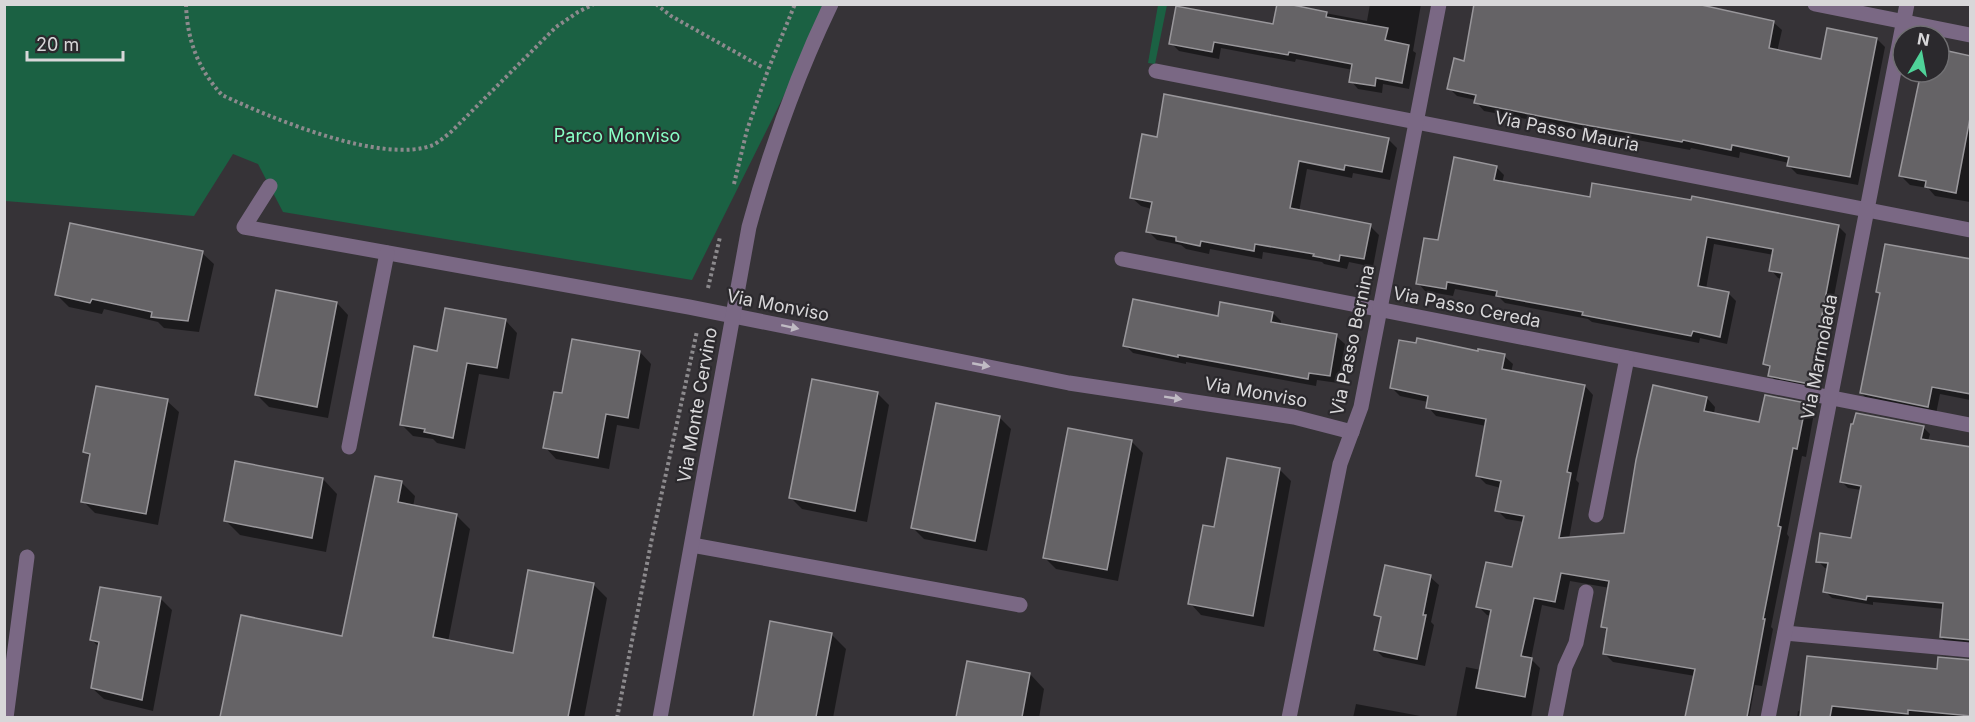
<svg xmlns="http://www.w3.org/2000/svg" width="1975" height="722" viewBox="0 0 1975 722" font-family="Inter,sans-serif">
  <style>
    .green { fill: #1b6143 }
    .shadow { fill: #0007 }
    .building { fill: #656366; stroke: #99979b; stroke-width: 1.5 }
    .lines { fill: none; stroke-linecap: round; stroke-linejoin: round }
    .path { stroke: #8c8a8d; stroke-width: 4; stroke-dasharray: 3 3; stroke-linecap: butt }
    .minor { stroke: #7a6884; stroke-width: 15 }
    .oneway { fill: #c0bbc4 }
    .labels { text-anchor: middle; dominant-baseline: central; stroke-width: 4.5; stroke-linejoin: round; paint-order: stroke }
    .street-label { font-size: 18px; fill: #d8d7d9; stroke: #2b292d }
    .park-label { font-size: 18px; fill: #88ffc5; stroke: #2b292d }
  </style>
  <rect width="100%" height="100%" fill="#363337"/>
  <g class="green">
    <path d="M4,5H829L692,280L283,212L258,164L233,154L194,216L5,201Z"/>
    <path d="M1158,5H1167L1155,64L1148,63Z"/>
  </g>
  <g class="shadow">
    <path d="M1278,4L1367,21L1370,4H1421L1413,51L1416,53L1409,89L1383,84L1382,93L1358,89L1351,81L1353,70L1296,59L1295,62L1221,48L1219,59L1179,51L1171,43L1274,26Z"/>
    <path d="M1773,22L1782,30L1777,52L1822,61L1877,39L1885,47L1858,185L1797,174L1789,166V163L1740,152L1739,158L1691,148L1690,150L1484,111L1476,102V100L1457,96L1449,88L1466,62Z"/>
    <path d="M1939,51L1970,57V202L1935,196L1928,188L1910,185L1901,176L1922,72H1939Z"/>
    <path d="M1158,139H1388L1397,148L1390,180L1353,173L1352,178L1307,169L1299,212L1370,226L1379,235L1373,267L1349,262L1347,269L1324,264L1322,262L1263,252L1262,259L1210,249L1209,254L1186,249L1181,245L1157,240L1148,231L1152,209L1141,206L1132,198Z"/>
    <path d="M1496,167L1504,175L1502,183L1591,199L1838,226L1846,234L1829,322L1831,324L1817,391L1778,383L1770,375L1771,370L1765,364L1783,279L1778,278L1771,270L1774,255L1714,244L1706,289L1728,293L1736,301L1727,344L1700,338L1699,343L1592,322L1588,319L1505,303L1499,297L1455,289L1453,296L1425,291L1418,283L1440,242Z"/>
    <path d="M202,253L214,264L199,332L164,328L158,322L104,309L102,314L69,307L57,295Z"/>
    <path d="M1970,261V400L1940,394L1936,414L1869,401L1861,393L1881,295L1878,291Z"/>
    <path d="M337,303L348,315L328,418L269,407L257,395Z"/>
    <path d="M1273,313L1281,321L1280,325L1336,336L1345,344L1338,383L1317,380L1316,386L1186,362V364L1133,353L1125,345L1219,318Z"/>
    <path d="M506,321L517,333L509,379L479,374L465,449L437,443L433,439L413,436L401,424L438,353Z"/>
    <path d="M640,352L651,364L639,429L617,425L609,469L556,459L545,447L564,395Z"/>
    <path d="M1479,353L1504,356L1513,364L1511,372L1585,386L1593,395L1576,480L1579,483L1569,539L1626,534L1654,387L1707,398L1715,407L1714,414L1760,423L1805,404L1814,413L1806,457L1802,456L1787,534L1789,537L1771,627L1773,629L1762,686L1755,685L1749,718H1687L1695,676L1613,662L1604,653L1608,632L1603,627L1610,588L1570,581L1564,610L1542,605L1531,659L1540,668L1531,718H1456L1466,667L1481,670L1491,616L1487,615L1478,606L1513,569L1524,522L1506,519L1497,510L1501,488L1486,484L1478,476L1486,426L1436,416L1428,407V402L1400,396L1391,387Z"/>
    <path d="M877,393L889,405L867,522L802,509L791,498Z"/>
    <path d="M167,401L179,412L158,525L95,513L83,501L91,458L85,452Z"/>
    <path d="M999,417L1011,429L987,551L924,539L913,528Z"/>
    <path d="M1923,427L1930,434L1928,441L1970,448V646L1948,644L1941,637L1944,609L1873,602V605L1832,598L1825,591L1829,569L1825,568L1818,561L1853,539L1861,490L1848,488L1841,481Z"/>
    <path d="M1131,441L1143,453L1118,581L1056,569L1044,557Z"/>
    <path d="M1280,470L1291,481L1264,627L1201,615L1190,603L1215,528Z"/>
    <path d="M323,479L337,494L326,552L240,535L225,520Z"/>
    <path d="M401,482L415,496L413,507L456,515L470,529L448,642L514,655L593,584L607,598L584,718H221L242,617L343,638Z"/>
    <path d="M1430,577L1439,585L1431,622L1434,625L1425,666L1383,657L1375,649L1382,620L1376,615Z"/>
    <path d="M160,598L172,610L153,711L104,699L92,688L100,648L91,639Z"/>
    <path d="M772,623L831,634L846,649L833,718H754Z"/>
    <path d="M1970,661V718H1797L1798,711L1802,712Z"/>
    <path d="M968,663L1030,674L1044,689L1039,718H958Z"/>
    <path d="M1356,704L1431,718H1353Z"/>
  </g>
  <g class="building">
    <path d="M1277,4H1288L1327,12L1326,17L1388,28L1385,40L1409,45L1402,83L1376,78L1375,86L1349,82L1352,64L1289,52L1288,55L1214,42L1212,52L1169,44L1176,6L1273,24Z"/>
    <path d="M1474,4H1697L1774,21L1769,48L1821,59L1827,28L1877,38L1850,177L1787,166L1789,157L1732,145L1731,150L1683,140L1682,142L1580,124L1474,103L1476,95L1447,89L1454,58L1464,61Z"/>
    <path d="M1939,49L1971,56V113L1956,193L1925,187L1926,181L1899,176L1921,72H1939Z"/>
    <path d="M1164,94L1389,138L1382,172L1345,165L1344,170L1299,161L1290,208L1371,224L1364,259L1340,255L1339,261L1313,256L1314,254L1255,244L1254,251L1201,241L1200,246L1176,241V237L1146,232L1152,202L1130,198L1142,134L1157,137Z"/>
    <path d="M1454,157L1497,166L1494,180L1590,197L1592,183L1691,200L1692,196L1839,225L1822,315H1824L1810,384L1768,376L1770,366L1763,364L1782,273L1769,271L1773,249L1707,237L1698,286L1729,292L1720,337L1693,331L1691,336L1582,315L1583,312L1496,296L1497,291L1447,282L1446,289L1416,284L1424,238L1438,240Z"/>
    <path d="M70,223L203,251L188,321L151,317L152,312L92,299L90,303L55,295Z"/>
    <path d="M1885,244L1971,259V394L1932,387L1928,407L1860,393L1880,293L1876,292Z"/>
    <path d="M276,290L337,302L317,407L255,395Z"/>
    <path d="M1133,299L1218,316L1220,302L1273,312L1271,322L1337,334L1330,376L1309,373L1308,379L1178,355V357L1123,346Z"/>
    <path d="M445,308L506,319L497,368L467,363L453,438L424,432L425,429L400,425L414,346L437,351Z"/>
    <path d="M1417,338L1478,351V349L1505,354L1502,369L1585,385L1567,472L1571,473L1559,538L1624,533L1636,460L1653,385L1707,397L1704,411L1759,422L1765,395L1806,403L1797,449L1793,448L1778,526L1781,527L1763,619H1765L1747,717H1685L1695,669L1603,654L1607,628L1601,627L1609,581L1561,573L1555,602L1534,598L1521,656L1532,658L1525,697L1476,688L1491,610L1476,607L1486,562L1512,567L1524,516L1495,511L1501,481L1476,476L1486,419L1426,408L1428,396L1390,388L1399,340L1416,343Z"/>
    <path d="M572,339L640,351L628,418L606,414L598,458L543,448L554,392L562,393Z"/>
    <path d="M812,379L878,392L855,511L789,498Z"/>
    <path d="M96,386L168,399L146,514L81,502L90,454L83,452Z"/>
    <path d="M936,403L1000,416L975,541L911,528Z"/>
    <path d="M1856,413L1924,426L1921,439L1971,447V640L1940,637L1943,603L1867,596L1866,600L1823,592L1828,563L1816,562L1820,533L1851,538L1861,486L1840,482L1851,424H1853Z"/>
    <path d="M1068,428L1132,440L1107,570L1043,558Z"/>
    <path d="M1227,458L1280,468L1253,616L1188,604L1203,525L1214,527Z"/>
    <path d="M235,461L323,478L312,538L224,521Z"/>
    <path d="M375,476L402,481L398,502L457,514L433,637L513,653L528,570L594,583L568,717H220L241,615L342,636Z"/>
    <path d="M1385,565L1431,575L1423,615H1426L1417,659L1374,650L1381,617L1374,615Z"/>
    <path d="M100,587L161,597L142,700L91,688L99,642L90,640Z"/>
    <path d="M770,621L832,633L816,717H753Z"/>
    <path d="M1807,656L1937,669L1938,657L1971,660V716L1908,710V714L1832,706L1830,717H1800Z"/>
    <path d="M967,661L1030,673L1022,717H956Z"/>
  </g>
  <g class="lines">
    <g class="path">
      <path d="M186,4C187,40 198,69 222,95C271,118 382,165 433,145C439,142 446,136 452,131L556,27L578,12L594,4"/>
      <path d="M656,4L671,16L762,67"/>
      <path d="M734,184L747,130L768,70L795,4"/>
      <path d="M708,288L720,237"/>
      <path d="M617,718L652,538L697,331"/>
    </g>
    <g class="minor">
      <path d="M1815,4L1970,35"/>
      <path d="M1156,71L1970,230"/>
      <path d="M270,186L244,227L689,307L1069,383L1294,417L1352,432"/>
      <path d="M1122,259L1970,425"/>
      <path d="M349,447L387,253"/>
      <path d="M1596,515L1627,358"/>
      <path d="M692,545L1020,605"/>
      <path d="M1785,633L1970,650"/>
      <path d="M6,718L27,557"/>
      <path d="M660,718L749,227C770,150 796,77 831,4"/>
      <path d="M1289,718L1340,464L1361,407L1439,4"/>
      <path d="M1555,718L1565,667L1576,643L1586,592"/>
      <path d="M1768,718L1907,4"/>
    </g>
  </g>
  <defs><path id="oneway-solid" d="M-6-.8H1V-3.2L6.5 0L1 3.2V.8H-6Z" transform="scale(1.5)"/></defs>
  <g class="oneway">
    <use href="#oneway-solid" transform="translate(790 327) rotate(12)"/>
    <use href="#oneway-solid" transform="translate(981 365) rotate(11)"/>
    <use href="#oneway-solid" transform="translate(1173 398) rotate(9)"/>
  </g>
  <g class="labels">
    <g class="street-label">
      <text transform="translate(1567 131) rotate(11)">Via Passo Mauria</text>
      <text transform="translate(778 305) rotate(11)">Via Monviso</text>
      <text transform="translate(1467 307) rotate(11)">Via Passo Cereda</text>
      <text transform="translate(1352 340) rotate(-78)">Via Passo Bernina</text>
      <text transform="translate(1819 357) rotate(-79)">Via Marmolada</text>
      <text transform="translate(1256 392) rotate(10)">Via Monviso</text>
      <text transform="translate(697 405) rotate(-80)">Via Monte Cervino</text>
    </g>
    <g class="park-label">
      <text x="617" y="135">Parco Monviso</text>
    </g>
  </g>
  <rect width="1975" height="722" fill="none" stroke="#d8d7d9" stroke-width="12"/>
  <g transform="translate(1921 54) rotate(10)"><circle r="28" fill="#2b292d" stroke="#706f72" stroke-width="1.5"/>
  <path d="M0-4.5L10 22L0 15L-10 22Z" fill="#4fd399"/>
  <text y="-9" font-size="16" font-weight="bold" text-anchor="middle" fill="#d8d7d9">N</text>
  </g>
  <path d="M27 51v9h96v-9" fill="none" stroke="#d8d7d9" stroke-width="3"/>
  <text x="36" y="51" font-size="18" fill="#d8d7d9" stroke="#2b292d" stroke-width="4.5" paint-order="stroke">20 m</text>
</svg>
